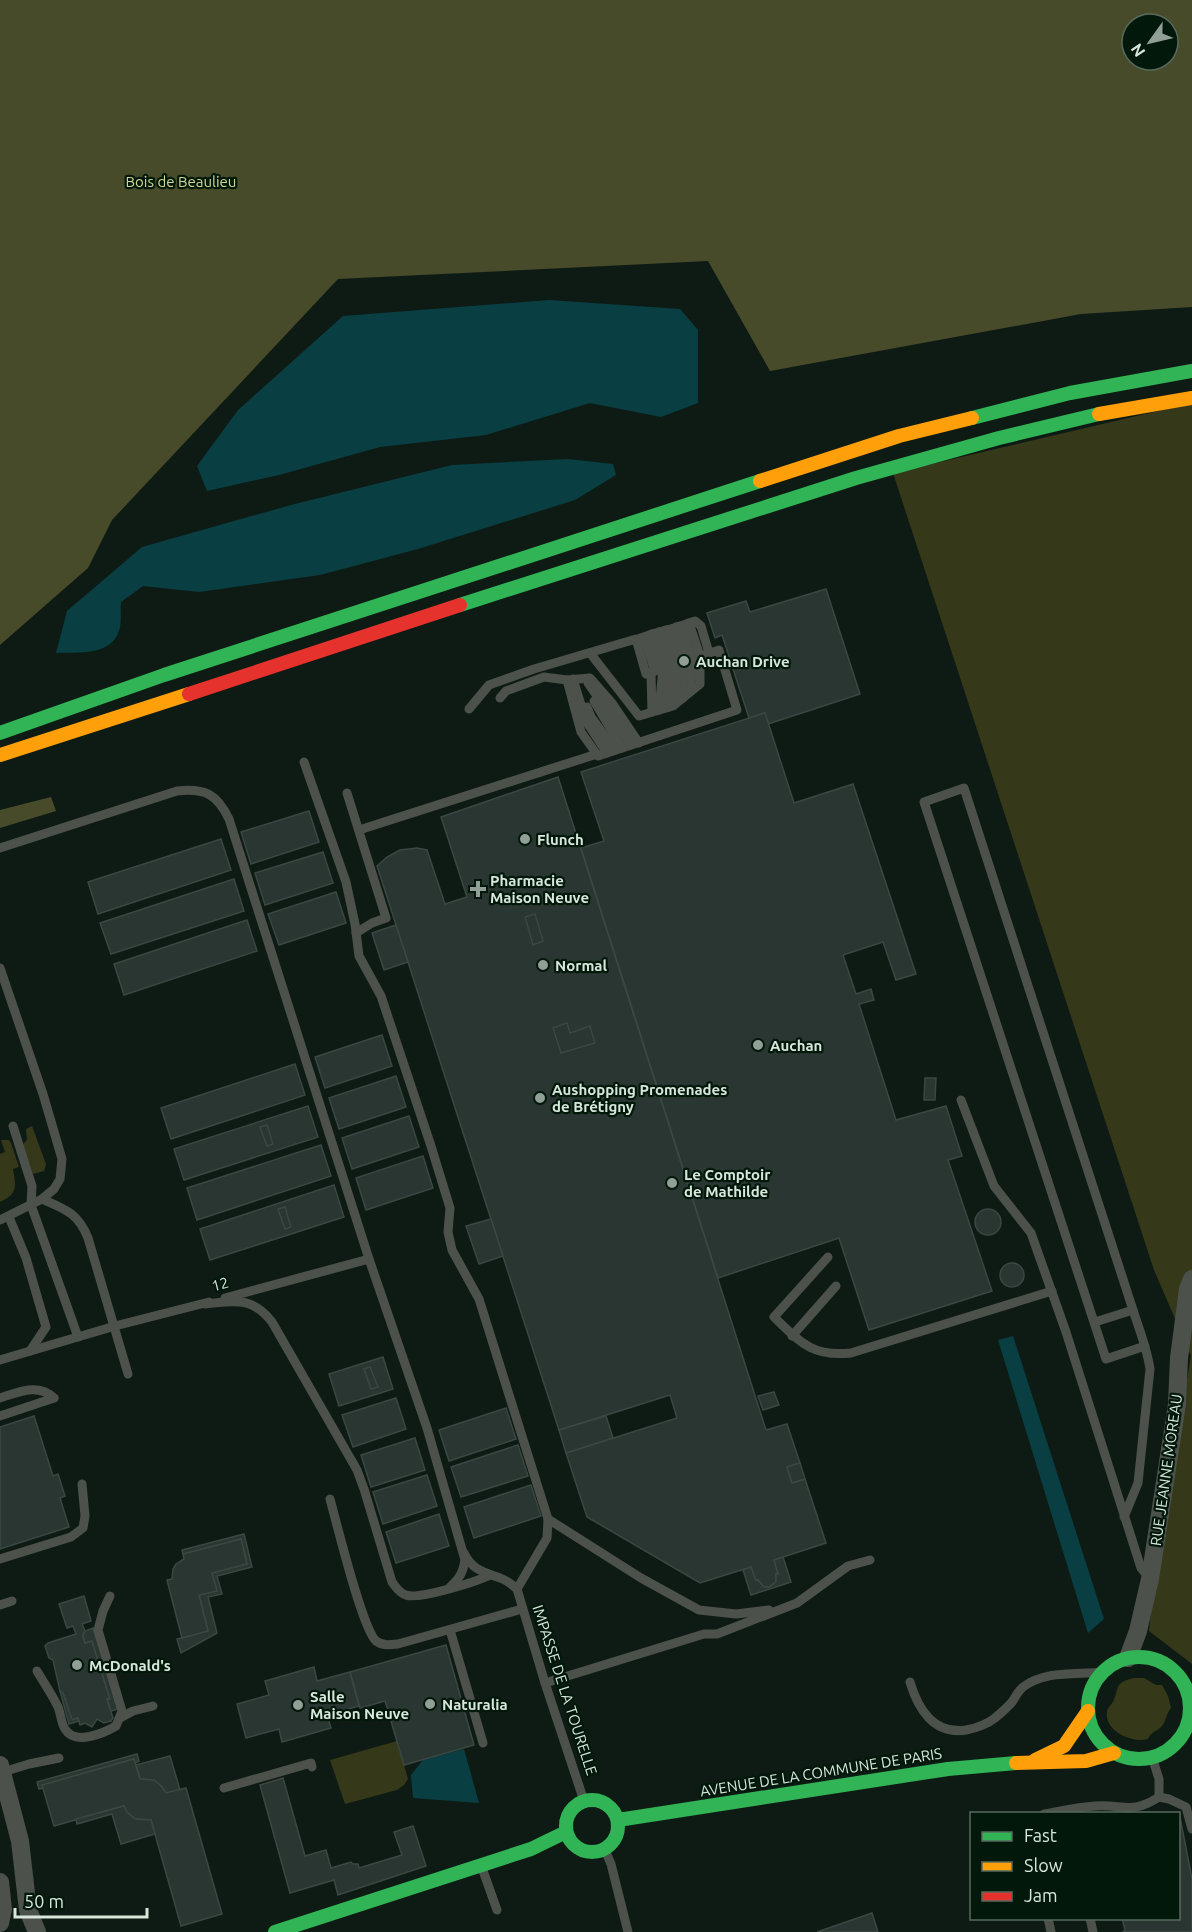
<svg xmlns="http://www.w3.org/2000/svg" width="1192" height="1932" viewBox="0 0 1192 1932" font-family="Ubuntu,sans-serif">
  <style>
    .green { fill: #353819 }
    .forest { fill: #484b2a; fill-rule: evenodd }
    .water { fill: #093f42 }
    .building { fill: #293631; stroke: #3b4742; stroke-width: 1.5 }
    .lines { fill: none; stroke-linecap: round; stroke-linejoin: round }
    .lane { stroke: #4d514c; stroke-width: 9 }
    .street { stroke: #4d514c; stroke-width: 18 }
    .fast { stroke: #30b455; stroke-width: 14 }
    .slow { stroke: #ff9f0a; stroke-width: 14 }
    .jam { stroke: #e5322d; stroke-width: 14 }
    .poi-dot { fill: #919f96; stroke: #01180a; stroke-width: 2 }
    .labels { text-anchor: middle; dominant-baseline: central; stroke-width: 4.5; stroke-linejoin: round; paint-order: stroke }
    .park-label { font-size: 15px; fill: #d3d795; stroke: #01180a }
    .poi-label { font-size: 15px; font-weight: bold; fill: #d8e6dc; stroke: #01180a; text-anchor: start }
    .street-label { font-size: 15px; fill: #d8e6dc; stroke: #01180a }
  </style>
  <rect width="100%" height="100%" fill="#0e1b14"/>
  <g class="green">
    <path d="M1192,403V1664L1149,1631L1156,1559L1191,1356L1154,1270L893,473Z"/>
    <path d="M32,1126L46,1164L44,1171L33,1174L23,1144L27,1140L26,1129Z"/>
    <path d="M1,1140H9L11,1143L19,1167L13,1169C16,1187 18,1194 0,1202V1154L5,1152Z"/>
    <path d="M1133,1678H1144L1156,1685H1162L1168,1696L1171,1708C1166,1714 1166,1721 1162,1726C1157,1732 1151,1731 1148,1739C1133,1744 1104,1731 1107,1712C1107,1708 1112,1704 1114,1700C1119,1685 1116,1683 1133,1678Z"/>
    <path d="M397,1741L408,1779L404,1785L397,1790L345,1804L330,1760Z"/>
  </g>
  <g class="forest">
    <path d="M0,0H1192V307L1081,314L770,371L708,261L338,279L112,520L88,568L0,645ZM1132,24H1168V60H1132Z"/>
    <path d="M51,797L56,811L0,828V810Z"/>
  </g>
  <g class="water">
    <path d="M549,300L680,309L698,330V403L661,417L590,403L486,435L380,447L279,475L207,491L197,466L238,410L343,316Z"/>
    <path d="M568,459L613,464L616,475L575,500L418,549L320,575L199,592L143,586L121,602C120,611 122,622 119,631C111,656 78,652 56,653L67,611L142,547L291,505L452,465Z"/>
    <path d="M1013,1336L1104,1619L1088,1633L998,1340Z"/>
    <path d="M464,1749L479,1803L413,1798L411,1775L423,1760Z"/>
  </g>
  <g class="building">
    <path d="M826,589L860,694L768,724L765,713L749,718L722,635L715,638L707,613L746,601L750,612Z"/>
    <path d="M765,713L794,803L853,784L916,974L896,980L883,942L843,955L856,994L871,989L874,1000L859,1004L896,1120L946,1106L962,1156L948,1160L992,1291L869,1330L839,1238L718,1278L581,848L604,841L581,772Z"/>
    <path d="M558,777L766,1430L787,1424L800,1463L787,1467L792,1483L805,1479L826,1543L774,1560L778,1574H776V1582L769,1587H764L758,1580L756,1581L751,1567L700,1583L587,1517L566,1453L677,1418L670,1395L559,1430L377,866L387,857L400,850L417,848L427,850L445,904L467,897L441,817Z"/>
    <path d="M309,811L319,842L251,864L241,832Z"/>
    <path d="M221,839L231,870L98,914L88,882Z"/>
    <path d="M323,852L333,883L265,905L255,873Z"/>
    <path d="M234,879L244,911L111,954L100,923Z"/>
    <path d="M336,892L346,923L279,945L268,914Z"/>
    <path d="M535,914L543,941L533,945L525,917Z"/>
    <path d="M247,920L257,951L124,995L114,964Z"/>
    <path d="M396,925L408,962L384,970L372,933Z"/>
    <path d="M567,1023L570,1033L590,1026L595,1043L561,1053L553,1028Z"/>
    <path d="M382,1035L392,1066L325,1088L315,1057Z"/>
    <path d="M295,1064L305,1095L171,1139L161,1108Z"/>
    <path d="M396,1076L406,1107L339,1129L329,1098Z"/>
    <path d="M925,1078H936L935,1100H924Z"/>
    <path d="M308,1106L318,1137L184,1180L174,1149Z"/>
    <path d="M409,1116L419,1147L352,1169L342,1138Z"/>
    <path d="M267,1125L273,1144L267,1146L260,1127Z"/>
    <path d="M321,1145L331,1176L197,1220L187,1188Z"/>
    <path d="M423,1156L433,1188L366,1210L356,1178Z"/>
    <path d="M334,1185L344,1217L210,1260L200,1229Z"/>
    <path d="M285,1207L291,1227L285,1229L278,1209Z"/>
    <circle cx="988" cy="1222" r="13"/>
    <path d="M491,1219L503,1256L479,1264L466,1226Z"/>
    <circle cx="1012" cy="1275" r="12"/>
    <path d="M383,1357L393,1389L339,1406L329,1374Z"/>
    <path d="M370,1367L378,1387L371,1389L364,1369Z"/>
    <path d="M774,1392L779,1405L763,1410L758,1396Z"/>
    <path d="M396,1398L406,1429L353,1447L342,1415Z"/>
    <path d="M506,1408L516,1439L449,1461L439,1430Z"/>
    <path d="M34,1416L53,1476L58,1474L65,1496L60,1498L69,1527L0,1549V1427Z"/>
    <path d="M606,1416L613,1438L566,1453L559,1430Z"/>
    <path d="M415,1438L425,1470L371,1487L361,1455Z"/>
    <path d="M518,1445L528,1476L461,1497L451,1467Z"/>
    <path d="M800,1463L805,1479L792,1483L787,1467Z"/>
    <path d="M427,1475L437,1506L383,1524L373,1492Z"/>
    <path d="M531,1485L541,1516L474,1538L464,1507Z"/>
    <path d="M439,1514L449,1546L396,1563L386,1532Z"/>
    <path d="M244,1534L252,1567L217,1576L222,1594L208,1597L217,1633L181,1653L177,1639L208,1631L199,1595L217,1591L212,1573L247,1564L241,1539L183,1554L182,1550Z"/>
    <path d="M241,1539L247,1564L212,1573L217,1591L199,1595L208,1631L182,1638L167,1580L172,1579L173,1569L176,1564L184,1559L183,1554Z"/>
    <path d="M783,1557L791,1582L751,1595L743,1570L751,1567L756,1581L758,1580L764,1587H769L776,1582V1574H778L774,1560Z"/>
    <path d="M84,1596L91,1621L82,1624L85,1631L83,1635L85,1643L92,1641L110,1699H107L113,1718L111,1721L104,1723L97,1719L92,1727L85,1723L80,1725L78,1718L72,1720L63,1693L60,1691L53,1660L49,1658L45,1646L48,1643L76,1634L73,1626L67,1628L59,1604Z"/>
    <path d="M93,1628L118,1709L111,1711L107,1699H110L92,1641L85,1643L83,1635L85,1631Z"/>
    <path d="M446,1645L474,1745L404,1765L385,1701L360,1708L350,1672Z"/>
    <path d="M314,1667L317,1681L350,1672L359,1706L327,1715L331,1728L282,1742L279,1729L246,1738L237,1704L269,1695L265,1681Z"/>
    <path d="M60,1691L63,1693L72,1720L78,1718L79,1721L69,1724Z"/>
    <path d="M137,1754L139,1761L135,1763L134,1759L42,1785L43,1788L39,1789L37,1782Z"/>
    <path d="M170,1756L180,1790L166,1793L161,1786L154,1780L140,1779L136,1765Z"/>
    <path d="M134,1759L140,1779L154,1780L161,1786L166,1793L186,1788L222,1914L181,1926L151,1820L135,1819L127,1812L124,1806L54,1826L42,1785Z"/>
    <path d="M283,1778L305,1856L326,1850L331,1868L351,1862L353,1864H358L359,1868L402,1855L394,1832L413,1826L426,1866L338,1895L334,1880L290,1893L260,1785Z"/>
    <path d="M124,1806L127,1812L135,1819L151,1820L155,1834L121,1844L112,1814L77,1824L76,1819Z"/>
    <path d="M1178,1817H1180L1192,1879V1932H1123L1125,1930L1122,1918H1178Z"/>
    <path d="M872,1913L878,1932H817Z"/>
  </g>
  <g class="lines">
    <g class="lane">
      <path d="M689,623L695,621L701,626L709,653"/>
      <path d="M676,627L681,626L692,659L691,691"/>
      <path d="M666,630L674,628L684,661L683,698"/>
      <path d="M659,632L666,630L677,664L676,703"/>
      <path d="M652,634L659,632L670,666L668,707"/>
      <path d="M644,637L652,634L663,668L659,710"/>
      <path d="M640,638L644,637L655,671"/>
      <path d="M590,653L639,716L673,706L700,684V656L689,623L681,626"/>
      <path d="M651,672L652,712"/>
      <path d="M573,679L586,721L607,753"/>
      <path d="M588,683L631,745"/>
      <path d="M500,698L506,691L544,677L567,680L590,678L612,703L639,743"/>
      <path d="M594,701L622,748"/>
      <path d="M587,707L591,717L615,750"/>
      <path d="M469,709L489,685L534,669L636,639L646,674L719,650L737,710L598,756L581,732L567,680"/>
      <path d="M304,762L346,882L355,924L359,956L381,996L431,1146L450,1208L448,1232L452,1250L479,1299L548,1519L547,1538L517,1589"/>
      <path d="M347,793L386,918L372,923L356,933"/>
      <path d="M359,830L597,754"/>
      <path d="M0,848L177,791C205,788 217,794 229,819L369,1259L427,1428L465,1560C463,1572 460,1578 450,1587"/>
      <path d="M0,968L43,1094L62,1159L60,1179L54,1189L42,1199L0,1220"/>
      <path d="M961,1100L994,1186L1031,1233L1066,1332L1141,1568L1150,1579"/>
      <path d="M13,1126L32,1186L31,1205L78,1337"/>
      <path d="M42,1199C65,1209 78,1213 88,1238L128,1374"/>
      <path d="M9,1217L26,1258L46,1327L30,1351"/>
      <path d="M828,1257L774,1317C801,1343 812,1357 851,1353L1052,1291"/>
      <path d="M225,1298L369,1259"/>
      <path d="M205,1304C234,1301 252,1296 272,1322L357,1470L364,1489L392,1582C396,1587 399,1593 406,1595C418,1600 475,1582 488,1576"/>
      <path d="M1095,1322L1133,1310"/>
      <path d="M792,1336L836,1286"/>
      <path d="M0,1360L115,1326L209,1302"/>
      <path d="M0,1398C19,1392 38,1383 54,1398"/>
      <path d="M0,1416L54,1398"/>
      <path d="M330,1499C337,1524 362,1628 376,1641C383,1646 390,1645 398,1644L522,1609"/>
      <path d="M1124,1517L1138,1483L1150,1369C1147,1348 1139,1329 1133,1310L964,788L924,802L1106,1359L1145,1346"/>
      <path d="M548,1519L641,1578L699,1610L736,1614L769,1610"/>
      <path d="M464,1553C472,1570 484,1572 500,1578C507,1580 512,1585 517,1589"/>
      <path d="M0,1559L71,1537L83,1528L85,1516L82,1484"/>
      <path d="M517,1589L545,1683L584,1801"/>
      <path d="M0,1605L12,1601"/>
      <path d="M450,1630L483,1743"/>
      <path d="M37,1671C44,1683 52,1694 58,1707C61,1714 61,1723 65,1729C75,1746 104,1733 116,1726L122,1711L98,1630L103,1611L110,1596"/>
      <path d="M910,1682C918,1709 934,1735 966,1730C977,1728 986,1725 995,1718C1001,1713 1007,1708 1012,1702C1015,1698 1018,1691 1023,1687C1046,1670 1076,1675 1103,1672"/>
      <path d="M545,1683L704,1634H717L797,1603L848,1566L870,1560"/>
      <path d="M120,1718L133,1711L153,1706"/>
      <path d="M3,1772L29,1764L59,1758"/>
      <path d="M224,1788L311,1763L312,1767"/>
      <path d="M1159,1797L1169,1799L1186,1807L1192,1829"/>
      <path d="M1044,1814C1061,1811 1078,1807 1095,1806C1124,1804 1131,1815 1159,1797V1779L1152,1757"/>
      <path d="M605,1850L611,1864L628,1932"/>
      <path d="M482,1868L497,1910"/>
      <path d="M1048,1918L1051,1932"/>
      <path d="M1090,1918L1093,1932"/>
    </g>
    <g class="street">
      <path d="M1128,1658L1138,1631L1150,1579L1177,1404L1179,1358L1188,1289L1192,1279"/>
      <path d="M0,1765L20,1841L28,1910L37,1932"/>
      <path d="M0,1882L3,1909L0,1923"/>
    </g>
    <g class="fast">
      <path d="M972,418L1070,393L1192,371"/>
      <path d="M460,605L856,478L999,438L1099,414"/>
      <path d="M0,733L164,675L760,481"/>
      <circle cx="1139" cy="1708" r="51"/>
      <circle cx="592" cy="1826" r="26"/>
      <path d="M618,1820L948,1769L1016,1763"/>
      <path d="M275,1932L531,1849L566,1832"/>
    </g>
    <g class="slow">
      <path d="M1099,414L1192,398"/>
      <path d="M760,481L899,436L972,418"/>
      <path d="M0,755L189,694"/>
      <path d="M1035,1760L1064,1746L1088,1711"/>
      <path d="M1016,1763L1086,1761L1114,1753"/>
    </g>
    <path class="jam" d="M189,694L460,605"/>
  </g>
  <g class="poi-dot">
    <circle cx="684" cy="661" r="6"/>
    <circle cx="525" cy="839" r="6"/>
    <path d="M475 880h6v6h6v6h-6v6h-6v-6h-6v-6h6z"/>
    <circle cx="543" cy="965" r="6"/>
    <circle cx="758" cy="1045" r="6"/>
    <circle cx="540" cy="1098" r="6"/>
    <circle cx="672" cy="1183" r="6"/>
    <circle cx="77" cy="1665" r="6"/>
    <circle cx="430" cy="1704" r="6"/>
    <circle cx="298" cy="1705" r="6"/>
  </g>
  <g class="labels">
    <g class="park-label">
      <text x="181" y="181">Bois de Beaulieu</text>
    </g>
    <g class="poi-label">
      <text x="696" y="661">Auchan Drive</text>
      <text x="537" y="839">Flunch</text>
      <text x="490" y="880">Pharmacie<tspan x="490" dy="17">Maison Neuve</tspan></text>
      <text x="555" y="965">Normal</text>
      <text x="770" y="1045">Auchan</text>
      <text x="552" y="1089">Aushopping Promenades<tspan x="552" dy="17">de Brétigny</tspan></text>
      <text x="684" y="1174">Le Comptoir<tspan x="684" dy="17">de Mathilde</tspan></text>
      <text x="89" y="1665">McDonald's</text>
      <text x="310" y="1696">Salle<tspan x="310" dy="17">Maison Neuve</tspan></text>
      <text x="442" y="1704">Naturalia</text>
    </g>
    <g class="street-label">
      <text transform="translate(220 1284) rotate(-15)">12</text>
      <text transform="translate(1166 1470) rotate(-82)">RUE JEANNE MOREAU</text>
      <text transform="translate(565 1690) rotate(72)">IMPASSE DE LA TOURELLE</text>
      <text transform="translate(821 1772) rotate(-9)">AVENUE DE LA COMMUNE DE PARIS</text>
    </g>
  </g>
  <rect x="970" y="1812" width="210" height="108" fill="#01180a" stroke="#576a5e" stroke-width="1.5"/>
  <rect x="982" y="1832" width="30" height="9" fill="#30b455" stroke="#576a5e" stroke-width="1.5"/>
  <text x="1024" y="1842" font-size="18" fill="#d8e6dc">Fast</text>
  <rect x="982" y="1862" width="30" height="9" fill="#ff9f0a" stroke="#576a5e" stroke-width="1.5"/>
  <text x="1024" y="1872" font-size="18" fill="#d8e6dc">Slow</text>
  <rect x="982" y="1892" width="30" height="9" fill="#e5322d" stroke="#576a5e" stroke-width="1.5"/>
  <text x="1024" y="1902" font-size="18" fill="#d8e6dc">Jam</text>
  <g transform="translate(1150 42) rotate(236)"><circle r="28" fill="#01180a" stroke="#576a5e" stroke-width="1.5"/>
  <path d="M0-4.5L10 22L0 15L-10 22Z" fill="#919f96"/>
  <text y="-9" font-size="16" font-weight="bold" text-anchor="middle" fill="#d8e6dc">N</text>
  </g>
  <path d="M15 1908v9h132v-9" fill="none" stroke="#d8e6dc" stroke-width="3"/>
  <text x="24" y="1908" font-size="18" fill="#d8e6dc" stroke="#01180a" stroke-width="4.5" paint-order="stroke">50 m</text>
</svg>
